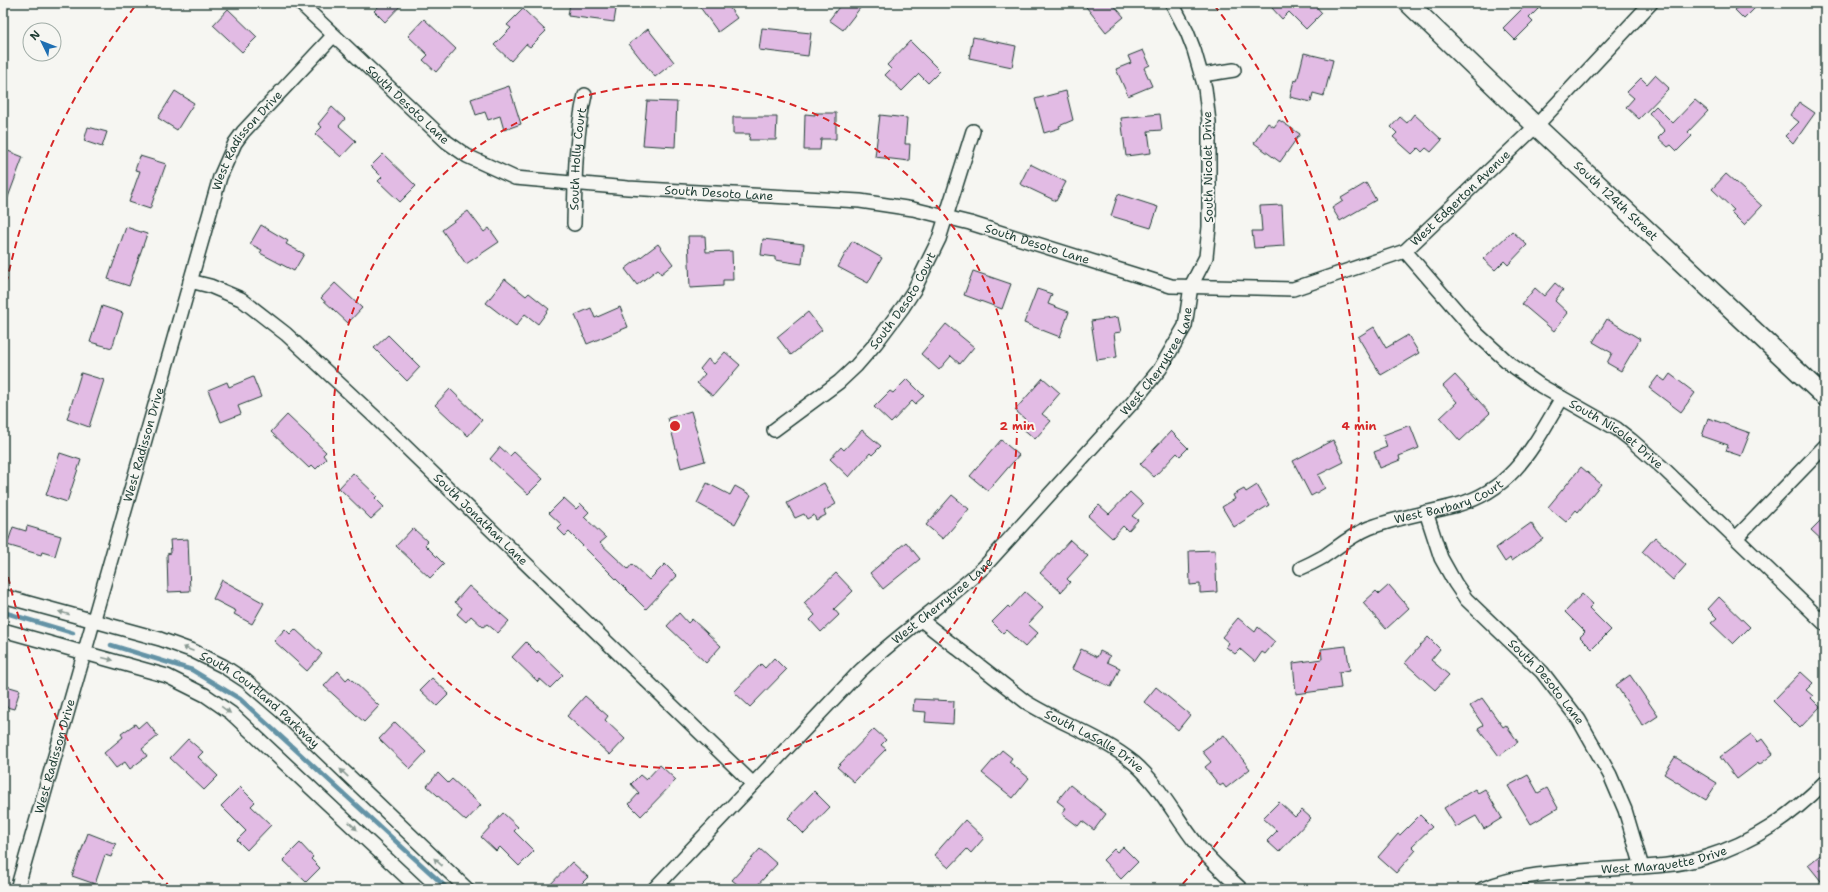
<svg xmlns="http://www.w3.org/2000/svg" width="1828" height="892" viewBox="0 0 1828 892" font-family="'Shantell Sans',sans-serif">
  <style>
    .lines { fill: none; stroke-linecap: round; stroke-linejoin: round }
    .stream { stroke: #6493a6; stroke-width: 4.5 }
    .building { fill: #e2bbe4; stroke: #1f3d34 }
    .street-casing { stroke: #1f3d34; stroke-width: 16 }
    .secondary-casing { stroke: #1f3d34; stroke-width: 21 }
    .street { stroke: #f6f6f2; stroke-width: 13 }
    .secondary { stroke: #f6f6f2; stroke-width: 18 }
    .oneway { fill: #8a9a93 }
    .ring { fill: none; stroke: #d62828; stroke-width: 2; stroke-dasharray: 7 5 }
    .labels { text-anchor: middle; dominant-baseline: central; stroke-width: 4; stroke-linejoin: round; paint-order: stroke }
    .street-label { font-size: 12px; fill: #1f3d34; stroke: #f6f6f2 }
    .centre { fill: #d62828; stroke: #f6f6f2; stroke-width: 2 }
    .ring-label { font-size: 12px; text-anchor: middle; font-weight: bold; fill: #d62828; stroke: #f6f6f2; stroke-width: 4; stroke-linejoin: round; paint-order: stroke }
  </style>
  <rect width="100%" height="100%" fill="#f6f6f2"/>
  <filter id="ink" filterUnits="userSpaceOnUse"><feTurbulence type="fractalNoise" baseFrequency=".025" numOctaves="2"/><feDisplacementMap in="SourceGraphic" scale="8" xChannelSelector="R" yChannelSelector="G"/><feConvolveMatrix kernelMatrix="1 2 1 2 8 2 1 2 1" color-interpolation-filters="sRGB"/></filter>
  <g filter="url(#ink)">
    <g class="lines">
      <g class="stream">
        <path d="M3,612L73,633"/>
        <path d="M111,645L192,670L240,699L448,889"/>
      </g>
    </g>
    <g class="building">
      <path d="M382,3H403L385,22L374,11Z"/>
      <path d="M570,3H617L614,22L568,16Z"/>
      <path d="M697,3H726L737,18L718,32Z"/>
      <path d="M842,3H864L843,30L829,20Z"/>
      <path d="M1083,3H1112L1124,17L1106,32Z"/>
      <path d="M1278,3H1313L1322,13L1306,29L1289,12L1282,19L1272,8Z"/>
      <path d="M1528,3H1544L1529,18L1533,22L1515,40L1503,28Z"/>
      <path d="M1742,3H1760L1744,19L1735,10Z"/>
      <path d="M228,9L257,37L242,52L213,25Z"/>
      <path d="M523,9L546,31L530,47L526,44L511,61L494,45L511,28L507,25Z"/>
      <path d="M424,19L456,49L436,72L423,60L428,55L408,36Z"/>
      <path d="M762,28L811,33L808,56L759,50Z"/>
      <path d="M648,29L674,62L655,77L629,44Z"/>
      <path d="M973,37L1016,46L1012,67L969,58Z"/>
      <path d="M910,41L940,71L928,83L919,74L902,91L885,75L891,69L887,65Z"/>
      <path d="M1143,50L1150,65L1144,68L1152,86L1128,96L1116,69L1131,63L1128,56Z"/>
      <path d="M1304,53L1333,60L1324,96L1313,93L1311,102L1290,97L1294,80L1297,81Z"/>
      <path d="M1655,75L1669,88L1639,119L1626,107L1634,98L1627,92L1641,78L1647,84Z"/>
      <path d="M509,86L521,124L504,130L500,116L488,120L485,112L476,115L471,99Z"/>
      <path d="M175,91L194,103L177,130L158,118Z"/>
      <path d="M1066,91L1073,120L1059,126L1060,128L1044,133L1035,99Z"/>
      <path d="M1695,100L1708,111L1688,132L1692,136L1677,151L1671,145L1668,147L1658,138L1665,131L1649,113L1656,106L1673,123Z"/>
      <path d="M647,101L677,102L675,147L643,145Z"/>
      <path d="M1799,102L1815,113L1793,144L1785,136L1799,122L1790,115Z"/>
      <path d="M332,107L345,119L339,126L356,141L341,157L315,134L322,127L318,124Z"/>
      <path d="M815,113H836V139H821L820,150H804L805,114L815,115Z"/>
      <path d="M1160,114L1162,130L1148,131L1151,153L1126,156L1121,118Z"/>
      <path d="M1414,114L1442,140L1431,152L1426,148L1422,152L1418,148L1412,154L1393,137L1397,133L1391,127L1400,117L1407,123Z"/>
      <path d="M880,115L907,118L905,144H910L909,161L875,157Z"/>
      <path d="M733,117H777L776,140H749L750,134H733Z"/>
      <path d="M1279,120L1300,134L1280,162L1254,143L1268,123L1274,127Z"/>
      <path d="M88,127L107,132L102,147L84,141Z"/>
      <path d="M3,149L23,157L4,208L3,207Z"/>
      <path d="M383,154L416,186L400,202L378,181L382,177L371,166Z"/>
      <path d="M140,156L166,164L150,209L129,202L140,171L135,170Z"/>
      <path d="M1030,164L1066,182L1056,201L1020,184Z"/>
      <path d="M1726,174L1762,206L1744,225L1731,212L1734,210L1712,189Z"/>
      <path d="M1366,183L1376,200L1340,221L1332,208L1343,201L1341,198Z"/>
      <path d="M1118,194L1158,207L1151,228L1111,216Z"/>
      <path d="M1282,205L1284,246L1254,248L1252,231H1262L1260,206Z"/>
      <path d="M468,211L484,232L489,228L499,242L466,264L442,230Z"/>
      <path d="M261,225L288,241L286,244L304,254L294,271L260,253L262,250L250,244Z"/>
      <path d="M126,227L147,234L129,286L108,279Z"/>
      <path d="M1512,231L1527,245L1508,265L1504,261L1495,270L1483,259Z"/>
      <path d="M688,236H705L706,252L732,251L733,280H723V286L690,288Z"/>
      <path d="M763,239L804,244L802,264L775,260V257L761,255Z"/>
      <path d="M852,241L882,258L868,283L838,267Z"/>
      <path d="M658,244L673,264L661,274L658,269L637,285L625,269Z"/>
      <path d="M973,271L1011,284L1002,309L964,295Z"/>
      <path d="M505,279L526,296L529,293L549,309L538,324L525,314L516,326L486,303Z"/>
      <path d="M335,283L362,308L348,323L321,298Z"/>
      <path d="M1555,283L1563,290L1555,301L1568,313L1554,331L1522,304L1535,288L1544,296Z"/>
      <path d="M1037,289L1052,294L1048,304L1069,312L1060,337L1024,323Z"/>
      <path d="M102,306L123,313L112,348L90,342Z"/>
      <path d="M620,307L628,327L587,344L575,315L591,308L595,318Z"/>
      <path d="M808,312L822,330L791,355L777,337Z"/>
      <path d="M1118,317L1121,332L1114,333L1117,357L1097,360L1091,321Z"/>
      <path d="M1607,319L1640,339L1621,371L1607,363L1612,353L1593,342Z"/>
      <path d="M946,324L974,347L960,364L951,356L939,370L921,354Z"/>
      <path d="M1374,327L1386,348L1408,335L1419,353L1381,375L1358,337Z"/>
      <path d="M388,335L420,367L407,381L374,348Z"/>
      <path d="M725,352L740,365L713,396L697,383L705,374L700,369L708,359L714,364Z"/>
      <path d="M81,373L104,380L89,427L67,419Z"/>
      <path d="M1670,374L1695,393L1681,412L1649,388L1658,376L1665,381Z"/>
      <path d="M1455,375L1490,413L1460,441L1440,418L1457,402L1443,386Z"/>
      <path d="M253,377L261,397L238,406L241,414L221,422L208,390L227,382L229,387Z"/>
      <path d="M1043,378L1060,393L1042,414L1051,421L1035,439L1021,427L1027,421L1015,410Z"/>
      <path d="M907,379L924,396L915,404L912,401L891,423L874,407L890,391L893,393Z"/>
      <path d="M450,389L482,420L468,436L435,405Z"/>
      <path d="M691,411L705,461L681,468L668,418Z"/>
      <path d="M287,415L326,452L323,455L326,459L316,469L312,465L309,468L271,432Z"/>
      <path d="M1708,418L1750,433L1741,456L1726,451L1728,445L1702,436Z"/>
      <path d="M1410,425L1419,448L1399,456L1400,460L1380,468L1374,452L1387,447L1383,435Z"/>
      <path d="M862,430L881,446L872,455L870,453L849,477L830,459L841,447L844,450Z"/>
      <path d="M1171,431L1188,448L1180,456L1177,453L1154,477L1140,464Z"/>
      <path d="M1001,440L1019,455L988,491L970,476Z"/>
      <path d="M1333,440L1344,462L1318,475L1325,488L1311,496L1293,461Z"/>
      <path d="M500,447L510,456L514,452L543,479L528,494L490,459Z"/>
      <path d="M60,453L81,460L67,502L46,495Z"/>
      <path d="M1581,467L1601,484L1578,512L1576,510L1566,522L1548,507Z"/>
      <path d="M353,473L377,496L375,498L384,507L371,519L339,488Z"/>
      <path d="M707,483L730,495L735,486L751,495L735,524L697,503Z"/>
      <path d="M824,483L836,504L824,511L826,515L816,520L814,515L807,519L804,514L795,518L787,503Z"/>
      <path d="M1257,485L1269,505L1234,527L1222,507L1235,499L1233,495L1244,489L1246,492Z"/>
      <path d="M1130,492L1143,504L1132,516L1138,520L1128,531L1123,526L1112,538L1088,516L1099,505L1109,514Z"/>
      <path d="M952,495L969,509L943,539L926,525Z"/>
      <path d="M564,498L576,509L581,504L589,512L584,517L606,538L600,543L628,569L632,564L649,580L665,564L677,576L646,609L569,532L565,536L558,529L562,525L549,513Z"/>
      <path d="M1825,516V543L1811,530Z"/>
      <path d="M1531,523L1543,539L1512,561L1510,558L1505,562L1496,548Z"/>
      <path d="M27,526L61,536L55,556L42,552L41,555L7,545L13,527L26,531Z"/>
      <path d="M413,528L428,542L425,545L444,564L430,578L396,546Z"/>
      <path d="M1655,537L1686,565L1673,580L1642,552Z"/>
      <path d="M188,539L190,591L168,592L167,554L171,553L170,540Z"/>
      <path d="M1070,540L1088,556L1067,579L1070,582L1061,592L1040,573Z"/>
      <path d="M906,542L920,559L883,589L870,573Z"/>
      <path d="M1215,550L1217,592L1200,593V584L1190,585L1189,551Z"/>
      <path d="M836,573L853,591L834,609L839,615L821,632L810,620L815,615L804,603Z"/>
      <path d="M222,580L264,603L252,624L234,614L236,611L213,599Z"/>
      <path d="M1389,585L1409,608L1386,629L1363,603L1376,591L1379,594Z"/>
      <path d="M469,586L509,621L498,633L487,624L483,627L471,616L466,622L457,614L462,608L455,602Z"/>
      <path d="M1025,592L1043,608L1028,624L1038,633L1025,647L1006,630L1003,633L992,622L1008,606L1010,608Z"/>
      <path d="M1582,594L1593,604L1589,608L1611,630L1592,649L1580,637L1585,632L1565,612Z"/>
      <path d="M1719,597L1750,627L1733,644L1711,623L1717,618L1708,609Z"/>
      <path d="M679,613L688,623L692,619L721,646L706,663L667,626Z"/>
      <path d="M1238,618L1255,632L1258,627L1275,642L1265,654L1262,652L1255,662L1240,649L1235,654L1226,647L1229,643L1222,637Z"/>
      <path d="M285,629L290,634L295,629L322,654L307,671L274,641Z"/>
      <path d="M1428,637L1440,649L1431,660L1449,675L1435,690L1405,663Z"/>
      <path d="M526,642L537,653L538,651L563,675L550,688L540,679L538,682L512,657Z"/>
      <path d="M1346,646L1350,670L1339,672L1341,688L1296,694L1293,663L1322,659L1321,649Z"/>
      <path d="M1081,649L1097,657L1100,651L1110,656L1107,662L1120,668L1111,687L1072,669Z"/>
      <path d="M774,658L786,670L750,707L734,692L761,664L765,668Z"/>
      <path d="M338,671L346,680L349,677L379,706L364,722L324,686Z"/>
      <path d="M1801,672L1813,683L1806,690L1813,696L1811,698L1820,707L1800,728L1773,701Z"/>
      <path d="M1630,675L1658,716L1643,726L1616,685Z"/>
      <path d="M432,678L449,694L437,706L420,690Z"/>
      <path d="M3,685L20,690L14,709L3,706Z"/>
      <path d="M1156,687L1190,715L1178,730L1144,702Z"/>
      <path d="M585,696L608,716L605,720L625,739L610,755L567,716Z"/>
      <path d="M1482,698L1503,727L1506,725L1518,742L1499,756L1478,728L1483,725L1470,706Z"/>
      <path d="M914,699L954,701L953,724L925,722L926,712L913,711Z"/>
      <path d="M146,721L158,736L142,749L147,756L130,769L125,762L116,768L104,753L123,737L121,734L135,724L138,728Z"/>
      <path d="M395,722L426,752L410,769L379,739Z"/>
      <path d="M874,729L886,740L881,745L886,749L854,782L837,767Z"/>
      <path d="M1751,734L1758,742L1762,739L1773,754L1759,765L1758,763L1737,779L1720,757Z"/>
      <path d="M1224,735L1250,769L1226,788L1223,784L1220,786L1205,767L1211,762L1202,751Z"/>
      <path d="M188,739L203,752L198,757L218,776L204,790L170,758Z"/>
      <path d="M1002,750L1012,758L1009,762L1029,778L1013,798L982,773Z"/>
      <path d="M1675,757L1717,783L1706,800L1664,774Z"/>
      <path d="M660,765L676,780L641,816L629,804L639,793L631,784L640,775L646,780Z"/>
      <path d="M438,773L448,783L452,779L481,805L466,821L427,786Z"/>
      <path d="M1528,775L1538,793L1547,788L1558,808L1531,824L1508,786Z"/>
      <path d="M1070,785L1106,814L1094,830L1082,821L1078,826L1062,814L1066,808L1057,801Z"/>
      <path d="M240,787L255,802L251,806L271,825L247,850L237,840L246,831L221,806Z"/>
      <path d="M1475,789L1478,793L1485,789L1502,818L1484,829L1476,816L1456,827L1444,808Z"/>
      <path d="M814,791L830,807L804,834L788,818Z"/>
      <path d="M1279,802L1295,817L1302,810L1311,818L1279,852L1267,841L1277,831L1263,818Z"/>
      <path d="M503,813L518,827L514,831L534,851L519,866L500,847L496,851L481,837Z"/>
      <path d="M1420,815L1432,827L1412,846L1416,850L1396,873L1378,857L1398,834L1400,835Z"/>
      <path d="M965,820L984,838L971,853L967,849L949,868L934,855Z"/>
      <path d="M88,833L116,844L111,857L105,855L95,884L72,876Z"/>
      <path d="M300,843L313,857L311,859L320,868L306,882L283,860Z"/>
      <path d="M1123,847L1138,862L1121,879L1103,860L1114,849L1117,852Z"/>
      <path d="M760,849L777,864L754,889H743L732,880Z"/>
      <path d="M1825,851V886L1808,865Z"/>
      <path d="M572,862L588,877L576,889H546Z"/>
    </g>
    <g class="lines">
      <defs>
        <g id="street">
          <path id="s1" d="M300,3L447,142L467,156L515,178L628,188L860,201L913,209L970,223L1171,286L1293,289L1405,251L1536,126L1651,3"/>
          <path d="M1202,75L1234,70"/>
          <path id="s2" d="M574,224C575,181 575,137 585,95"/>
          <path id="s3" d="M1405,251L1476,333L1510,364L1541,386L1617,429L1631,440L1663,468L1825,624"/>
          <path id="s4" d="M190,281L210,286L241,299L286,334L375,417L753,784"/>
          <path id="s5" d="M774,430L839,382L856,366L876,343L903,307L914,290L939,239L973,131"/>
          <path id="s6" d="M1426,512L1441,558L1455,583L1466,599L1542,672L1579,720L1610,775L1625,810L1642,867"/>
          <path d="M1736,538L1825,446"/>
          <path id="s7" d="M1301,568C1308,565 1316,561 1323,557C1338,547 1352,535 1369,528C1398,517 1428,513 1457,505C1515,489 1534,444 1562,398"/>
          <path id="s8" d="M3,596L160,639L193,651L223,666L246,681L282,712L467,889"/>
          <path id="s9" d="M921,620L1026,702C1061,724 1103,737 1134,763C1159,784 1176,818 1196,843C1209,860 1225,874 1241,889"/>
          <path d="M3,630L167,676L205,695L231,713L419,889"/>
          <path id="s10" d="M17,889L220,177L235,143L243,132L333,36"/>
          <path id="s11" d="M654,889L860,671C899,634 944,604 984,567L1133,402L1160,369L1185,326L1191,286L1206,257L1209,227V122L1205,88L1194,50L1187,32L1172,3"/>
          <path id="s12" d="M1482,889C1521,874 1553,873 1595,870C1631,867 1671,868 1706,857C1754,842 1790,817 1825,782"/>
        </g>
        <g id="secondary">
          <path id="s13" d="M1408,3L1536,126L1825,397"/>
        </g>
      </defs>
      <use href="#street" class="street-casing"/>
      <use href="#secondary" class="secondary-casing"/>
      <use href="#street" class="street"/>
      <use href="#secondary" class="secondary"/>
    </g>
    <defs><path id="oneway-solid" d="M-6-.8H1V-3.2L6.5 0L1 3.2V.8H-6Z"/></defs>
    <g class="oneway">
      <use href="#oneway-solid" transform="translate(64 613) rotate(-164)"/>
      <use href="#oneway-solid" transform="translate(188 649) rotate(-159)"/>
      <use href="#oneway-solid" transform="translate(108 659) rotate(14)"/>
      <use href="#oneway-solid" transform="translate(226 710) rotate(36)"/>
      <use href="#oneway-solid" transform="translate(344 773) rotate(-136)"/>
      <use href="#oneway-solid" transform="translate(353 826) rotate(43)"/>
      <use href="#oneway-solid" transform="translate(438 862) rotate(-137)"/>
    </g>
  </g>
  <g class="ring">
    <circle cx="675" cy="426" r="342"/>
    <path d="M171 888A684 684 0 0 1 4 557M4 295A684 684 0 0 1 136 5M1214 5A684 684 0 0 1 1179 888"/>
  </g>
  <g class="labels">
    <g class="street-label">
      <text stroke="none"><textPath href="#s1" startOffset="148">South Desoto Lane</textPath></text>
      <text stroke="none"><textPath href="#s10" startOffset="786">West Radisson Drive</textPath></text>
      <text stroke="none"><textPath href="#s2" startOffset="65">South Holly Court</textPath></text>
      <text transform="translate(1208 167) rotate(-91)">South Nicolet Drive</text>
      <text stroke="none"><textPath href="#s1" startOffset="484">South Desoto Lane</textPath></text>
      <text stroke="none"><textPath href="#s1" startOffset="1265">West Edgerton Avenue</textPath></text>
      <text stroke="none"><textPath href="#s13" startOffset="287">South 124th Street</textPath></text>
      <text stroke="none"><textPath href="#s1" startOffset="808">South Desoto Lane</textPath></text>
      <text stroke="none"><textPath href="#s5" startOffset="185">South Desoto Court</textPath></text>
      <text stroke="none"><textPath href="#s11" startOffset="732">West Cherrytree Lane</textPath></text>
      <text stroke="none"><textPath href="#s3" startOffset="282">South Nicolet Drive</textPath></text>
      <text stroke="none"><textPath href="#s10" startOffset="462">West Radisson Drive</textPath></text>
      <text stroke="none"><textPath href="#s7" startOffset="163">West Barbary Court</textPath></text>
      <text stroke="none"><textPath href="#s4" startOffset="380">South Jonathan Lane</textPath></text>
      <text stroke="none"><textPath href="#s11" startOffset="408">West Cherrytree Lane</textPath></text>
      <text stroke="none"><textPath href="#s6" startOffset="212">South Desoto Lane</textPath></text>
      <text stroke="none"><textPath href="#s8" startOffset="281">South Courtland Parkway</textPath></text>
      <text stroke="none"><textPath href="#s9" startOffset="212">South LaSalle Drive</textPath></text>
      <text stroke="none"><textPath href="#s10" startOffset="138">West Radisson Drive</textPath></text>
      <text stroke="none"><textPath href="#s12" startOffset="185">West Marquette Drive</textPath></text>
    </g>
  </g>
  <circle cx="675" cy="426" r="6" class="centre"/>
  <g class="ring-label">
    <text x="1017" y="430">2 min</text>
    <text x="1359" y="430">4 min</text>
  </g>
  <rect width="1828" height="892" fill="none" stroke="#f6f6f2" stroke-width="16"/>
  <rect x="8" y="8" width="1812" height="876" fill="none" stroke="#1f3d34" stroke-width="1.5" filter="url(#ink)"/>
  <g transform="translate(42 42) rotate(313)"><circle r="19" fill="#f6f6f2" stroke="#a0aca6"/>
  <path d="M0-3L7 15L0 10L-7 15Z" fill="#1f6fb2"/>
  <text y="-6" font-size="11" font-weight="bold" text-anchor="middle" fill="#1f3d34">N</text>
  </g>
</svg>
